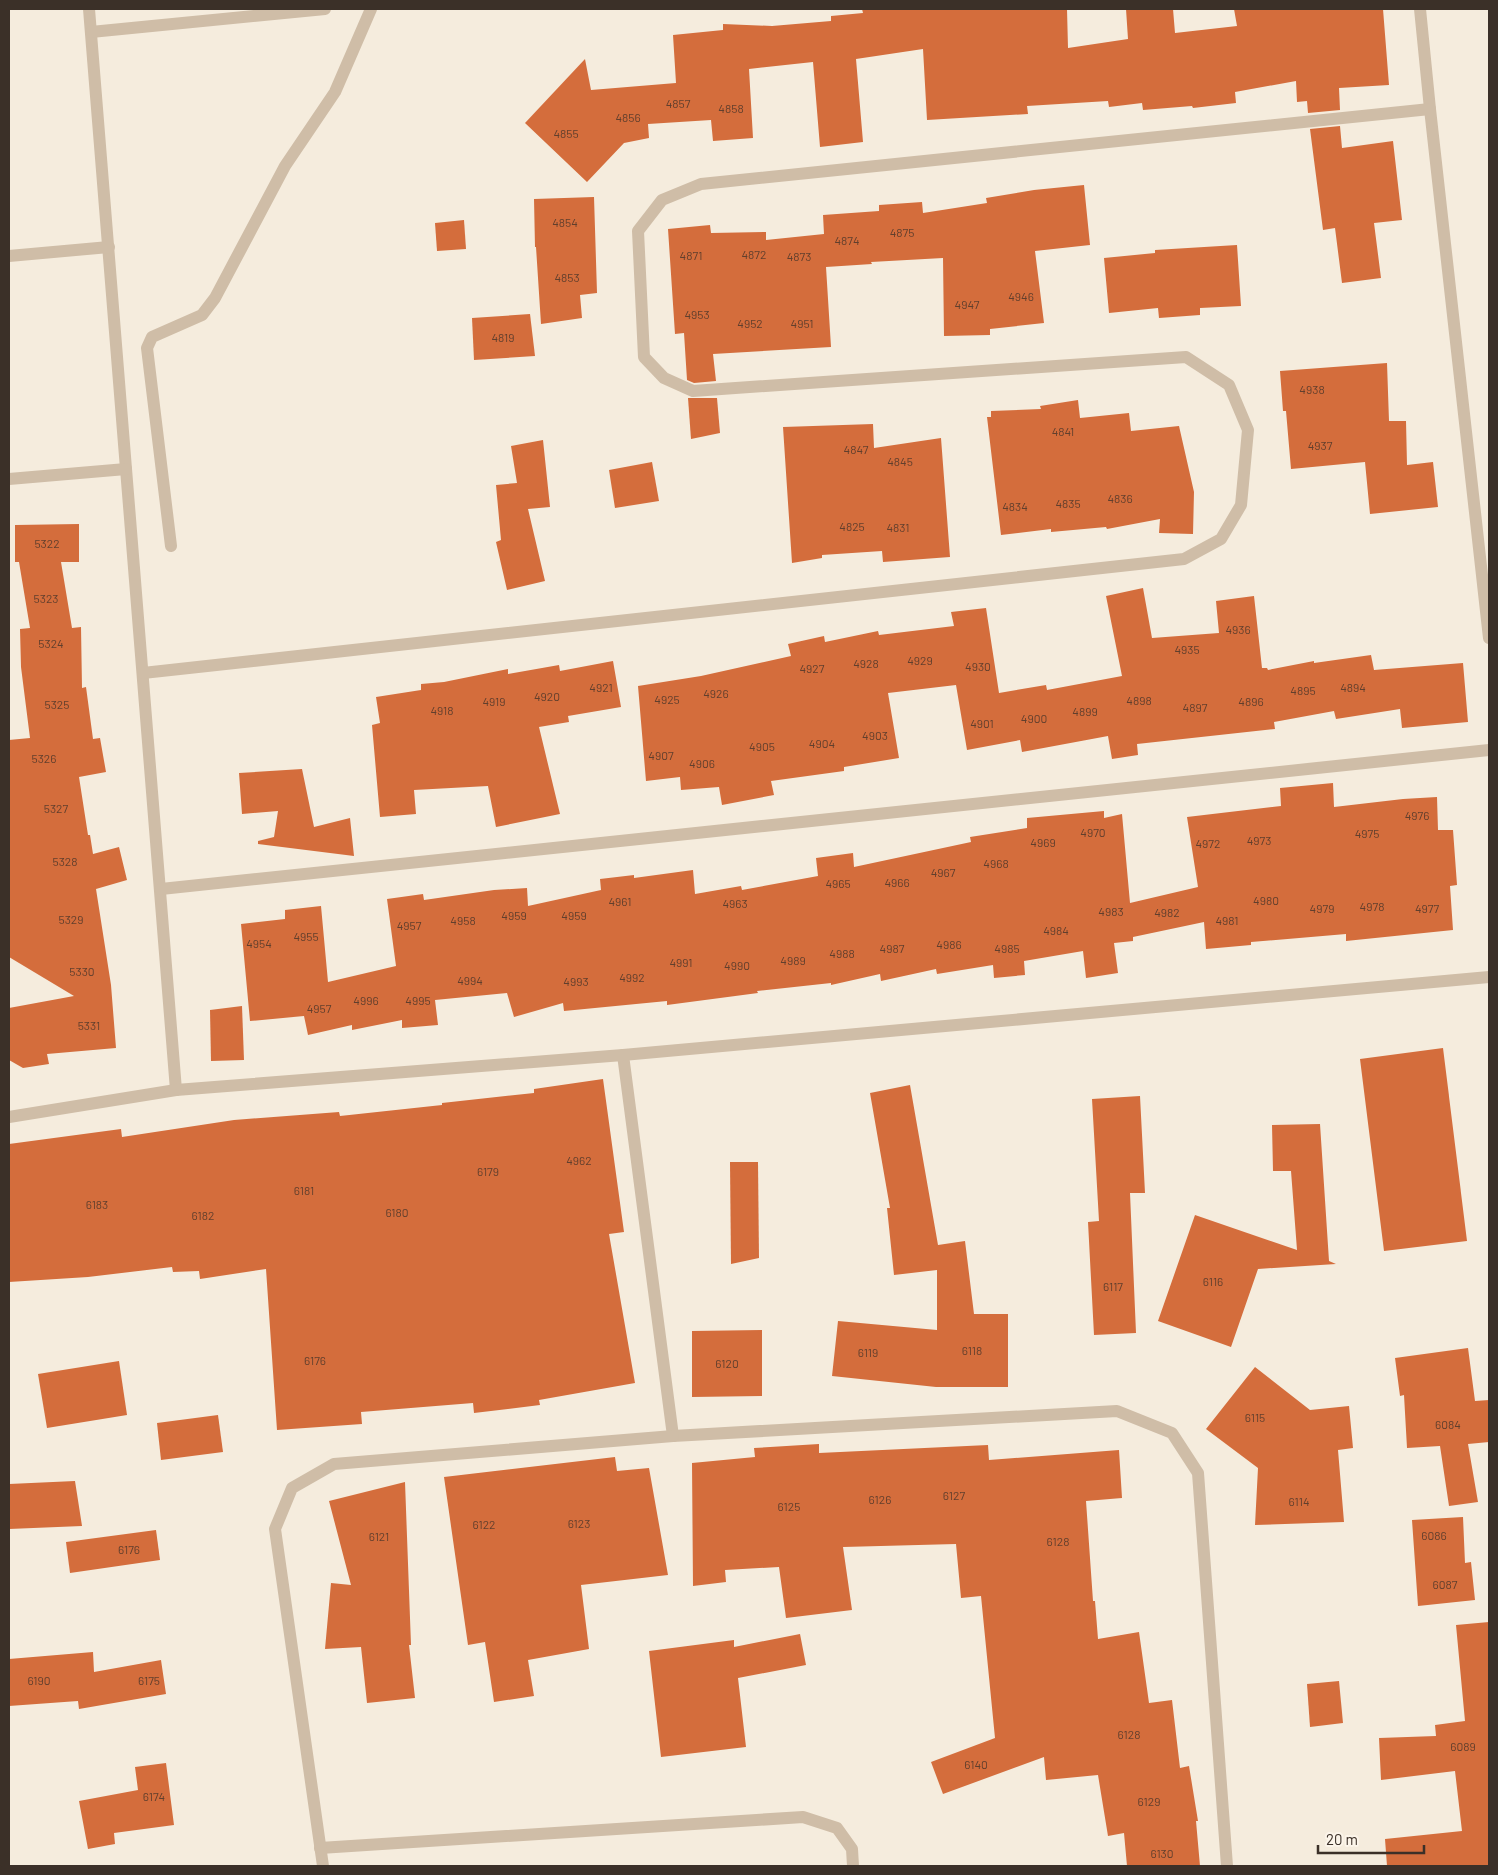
<svg xmlns="http://www.w3.org/2000/svg" width="1498" height="1875" viewBox="0 0 1498 1875" font-family="Barlow,sans-serif">
  <style>
    .building { fill: #d46d3c }
    .lines { fill: none; stroke-linecap: round; stroke-linejoin: round }
    .street { stroke: #cfbda7; stroke-width: 12 }
    .labels { text-anchor: middle; dominant-baseline: central; stroke-width: 5; stroke-linejoin: round; paint-order: stroke }
    .number-label { font-size: 12px; fill: #613f2d }
  </style>
  <rect width="100%" height="100%" fill="#f5ecdd"/>
  <g class="building">
    <path d="M862,9H1067L1068,48L1128,39L1126,9H1173L1175,33L1237,26L1234,9H1383L1389,85L1339,88L1340,110L1308,113L1307,101L1297,102L1296,81L1235,92L1236,103L1193,108L1192,106L1143,110L1142,103L1109,107L1108,101L1027,106L1028,114L927,120L923,49L856,59L863,142L820,147L813,62L749,69L753,138L713,141L711,120L648,124L649,138L624,143L587,182L525,123L585,59L591,90L676,83L673,35L723,30V24L772,26L831,21V16L863,13Z"/>
    <path d="M1340,126L1342,148L1393,141L1402,220L1374,223L1381,278L1342,283L1335,228L1323,230L1310,129Z"/>
    <path d="M1084,185L1090,245L1035,251L1044,323L990,329V335L944,336L943,258L871,262L872,264L826,267L831,347L713,354L716,381L694,383L687,380L684,333L675,334L668,229L710,225L711,233L766,232V240L824,234L823,215L879,211V205L922,202L923,213L987,203L986,198L1034,190Z"/>
    <path d="M594,197L597,293L580,295L582,318L541,324L536,247H535L534,199Z"/>
    <path d="M464,220L466,249L437,251L435,223Z"/>
    <path d="M1237,245L1241,306L1200,308V315L1159,318L1158,308L1109,313L1104,258L1155,253V250Z"/>
    <path d="M530,314L535,356L474,360L472,318Z"/>
    <path d="M1387,363L1389,421H1406L1407,465L1433,462L1438,507L1370,514L1365,462L1291,469L1286,411H1283L1280,371Z"/>
    <path d="M688,398H717L720,433L691,439Z"/>
    <path d="M1078,400L1080,418L1129,413L1131,431L1179,426L1194,492L1193,534L1159,533L1160,519L1107,529L1106,527L1051,532V529L1001,535L987,417H991V411L1041,409L1040,406Z"/>
    <path d="M873,424L874,448L941,438L950,557L883,562L882,551L822,555V558L792,563L783,427Z"/>
    <path d="M543,440L550,507L528,509L545,581L507,590L496,542L501,540L496,485L517,483L511,446Z"/>
    <path d="M652,462L659,501L615,508L609,470Z"/>
    <path d="M79,524V562H61L72,628L81,627L82,688L86,687L93,739L100,738L106,772L79,777L88,835H90L93,854L119,847L127,880L96,889L111,985L116,1048L47,1054L49,1064L23,1068L9,1060V1008L74,996L9,957V740L30,738L21,667L20,629L30,628L19,562H15V525Z"/>
    <path d="M1143,588L1152,638L1219,633L1216,601L1254,596L1262,668H1267L1268,670L1314,661V663L1371,655L1374,670L1463,663L1468,722L1402,728L1400,709L1336,719L1334,711L1274,722L1275,729L1137,744L1138,755L1112,759L1108,736L1022,752L1020,740L967,750L956,685L888,693L899,758L844,767V771L771,781L774,795L722,805L719,787L681,790L680,777L646,781L638,686L701,676L791,656L788,644L824,636L825,642L878,631L879,635L954,626L951,612L986,608L999,693L1046,685L1047,690L1122,676L1106,596Z"/>
    <path d="M613,661L621,707L568,716L569,722L539,727L560,814L496,827L488,786L414,790L416,814L380,817L372,725L380,723L376,697L421,690V684L444,682L508,669V674L559,665L560,671Z"/>
    <path d="M302,769L314,827L350,818L354,856L258,844V841L274,837L278,811L242,814L239,773Z"/>
    <path d="M1333,783L1334,807L1403,799L1437,797L1438,830H1453L1457,885L1450,886L1453,930L1346,941V934L1251,942V945L1206,949L1204,922L1133,937V941L1114,943L1118,973L1086,978L1083,951L1024,961L1025,975L994,978L993,965L937,974L936,969L881,981L880,974L831,985V983L757,991L758,993L667,1005V1001L564,1011L563,1003L514,1017L507,993L435,1000L438,1025L402,1028V1020L352,1030V1025L308,1035L304,1016L250,1021L241,924L285,919V910L321,906L328,982L396,966L387,899L423,894L424,900L494,890L527,888L528,906L601,890L600,879L634,875V878L693,870L695,894L741,886L742,890L818,876L816,858L853,853L854,867L971,842L970,837L1027,828V818L1104,811V818L1122,814L1130,903L1198,887L1187,817L1281,806L1280,788Z"/>
    <path d="M242,1006L244,1060L211,1061L210,1010Z"/>
    <path d="M1443,1048L1467,1241L1384,1251L1360,1059Z"/>
    <path d="M603,1079L624,1232L609,1234L635,1383L539,1400L540,1405L474,1413L473,1403L361,1412L362,1424L277,1430L266,1269L200,1279L199,1271L173,1272L172,1267L88,1277L9,1282V1144L121,1129L122,1137L234,1120L339,1112L340,1116L442,1105V1103L534,1093V1089Z"/>
    <path d="M910,1085L938,1245L965,1241L974,1314H1008V1387H936L832,1376L838,1321L937,1330V1270L894,1275L887,1208H890L870,1093Z"/>
    <path d="M1140,1096L1145,1193H1130L1136,1333L1094,1335L1088,1222L1099,1221L1092,1099Z"/>
    <path d="M1320,1124L1329,1261L1336,1264L1258,1269L1231,1347L1158,1321L1195,1215L1297,1250L1291,1171H1273L1272,1125Z"/>
    <path d="M730,1162H758L759,1258L731,1264Z"/>
    <path d="M762,1330V1396L692,1397V1331Z"/>
    <path d="M1468,1348L1475,1401L1489,1400V1442L1468,1444L1478,1502L1449,1506L1440,1446L1407,1448L1404,1395L1400,1396L1395,1358Z"/>
    <path d="M119,1361L127,1415L47,1428L38,1374Z"/>
    <path d="M1255,1367L1310,1410L1349,1406L1353,1448L1338,1450L1344,1522L1255,1525L1258,1468L1206,1429Z"/>
    <path d="M218,1415L223,1452L161,1460L157,1423Z"/>
    <path d="M819,1444V1453L988,1445L989,1460L1119,1450L1122,1498L1086,1501L1093,1601H1095L1098,1639L1139,1632L1149,1703L1172,1700L1180,1768L1189,1766L1198,1821H1196L1200,1866H1127L1124,1833L1108,1836L1098,1775L1046,1780L1044,1757L943,1794L931,1762L995,1738L981,1596L961,1598L956,1544L843,1547L852,1610L786,1618L779,1567L725,1570L726,1582L693,1586L692,1463L755,1457L754,1448Z"/>
    <path d="M615,1457L617,1471L649,1468L668,1575L581,1585L589,1649L528,1660L534,1696L494,1702L485,1642L468,1645L444,1477Z"/>
    <path d="M75,1481L82,1526L9,1529V1484Z"/>
    <path d="M405,1482L411,1645H409L415,1698L367,1703L361,1647L325,1649L331,1583L351,1585L329,1501Z"/>
    <path d="M1463,1517L1465,1563L1471,1562L1475,1600L1418,1606L1412,1520Z"/>
    <path d="M156,1530L160,1560L70,1573L66,1542Z"/>
    <path d="M1489,1622V1866H1387L1385,1839L1462,1831L1455,1771L1381,1780L1379,1738L1436,1736L1435,1725L1465,1721L1456,1625Z"/>
    <path d="M800,1634L806,1665L738,1678L746,1747L661,1757L649,1651L734,1640V1647Z"/>
    <path d="M93,1652L94,1672L161,1660L166,1694L79,1709L78,1701L9,1706V1659Z"/>
    <path d="M1339,1681L1343,1723L1310,1727L1307,1684Z"/>
    <path d="M166,1763L174,1825L114,1833L115,1844L88,1849L79,1801L138,1790L135,1767Z"/>
  </g>
  <g class="lines">
    <g class="street">
      <path d="M89,9L176,1090"/>
      <path d="M1420,9L1430,109L1489,638"/>
      <path d="M91,32L325,9"/>
      <path d="M9,256L109,247"/>
      <path d="M9,479L126,469"/>
      <path d="M171,546L147,348L152,337L202,315L215,298L285,166L335,92L371,9"/>
      <path d="M143,673L1184,559L1221,539L1241,505L1248,430L1229,385L1186,357L693,391L664,378L644,357L638,231L662,200L701,184L1430,109"/>
      <path d="M161,889L1489,750"/>
      <path d="M623,1055L673,1436L1117,1411L1172,1433L1198,1473L1227,1866"/>
      <path d="M9,1117L176,1090L623,1055L1489,977"/>
      <path d="M320,1848L803,1817L837,1828L852,1849L853,1866"/>
      <path d="M323,1866L275,1529L292,1488L334,1464L673,1436"/>
    </g>
  </g>
  <g class="labels">
    <g class="number-label">
      <text x="678" y="103">4857</text>
      <text x="731" y="108">4858</text>
      <text x="628" y="117">4856</text>
      <text x="566" y="133">4855</text>
      <text x="565" y="222">4854</text>
      <text x="902" y="232">4875</text>
      <text x="847" y="240">4874</text>
      <text x="754" y="254">4872</text>
      <text x="691" y="255">4871</text>
      <text x="799" y="256">4873</text>
      <text x="567" y="277">4853</text>
      <text x="1021" y="296">4946</text>
      <text x="967" y="304">4947</text>
      <text x="697" y="314">4953</text>
      <text x="750" y="323">4952</text>
      <text x="802" y="323">4951</text>
      <text x="503" y="337">4819</text>
      <text x="1312" y="389">4938</text>
      <text x="1063" y="431">4841</text>
      <text x="1320" y="445">4937</text>
      <text x="856" y="449">4847</text>
      <text x="900" y="461">4845</text>
      <text x="1120" y="498">4836</text>
      <text x="1068" y="503">4835</text>
      <text x="1015" y="506">4834</text>
      <text x="852" y="526">4825</text>
      <text x="898" y="527">4831</text>
      <text x="47" y="543">5322</text>
      <text x="46" y="598">5323</text>
      <text x="1238" y="629">4936</text>
      <text x="51" y="643">5324</text>
      <text x="1187" y="649">4935</text>
      <text x="920" y="660">4929</text>
      <text x="866" y="663">4928</text>
      <text x="978" y="666">4930</text>
      <text x="812" y="668">4927</text>
      <text x="601" y="687">4921</text>
      <text x="1353" y="687">4894</text>
      <text x="1303" y="690">4895</text>
      <text x="716" y="693">4926</text>
      <text x="547" y="696">4920</text>
      <text x="667" y="699">4925</text>
      <text x="1139" y="700">4898</text>
      <text x="494" y="701">4919</text>
      <text x="1251" y="701">4896</text>
      <text x="57" y="704">5325</text>
      <text x="1195" y="707">4897</text>
      <text x="442" y="710">4918</text>
      <text x="1085" y="711">4899</text>
      <text x="1034" y="718">4900</text>
      <text x="982" y="723">4901</text>
      <text x="875" y="735">4903</text>
      <text x="822" y="743">4904</text>
      <text x="762" y="746">4905</text>
      <text x="661" y="755">4907</text>
      <text x="44" y="758">5326</text>
      <text x="702" y="763">4906</text>
      <text x="56" y="808">5327</text>
      <text x="1417" y="815">4976</text>
      <text x="1093" y="832">4970</text>
      <text x="1367" y="833">4975</text>
      <text x="1259" y="840">4973</text>
      <text x="1043" y="842">4969</text>
      <text x="1208" y="843">4972</text>
      <text x="65" y="861">5328</text>
      <text x="996" y="863">4968</text>
      <text x="943" y="872">4967</text>
      <text x="897" y="882">4966</text>
      <text x="838" y="883">4965</text>
      <text x="1266" y="900">4980</text>
      <text x="620" y="901">4961</text>
      <text x="735" y="903">4963</text>
      <text x="1372" y="906">4978</text>
      <text x="1322" y="908">4979</text>
      <text x="1427" y="908">4977</text>
      <text x="1111" y="911">4983</text>
      <text x="1167" y="912">4982</text>
      <text x="514" y="915">4959</text>
      <text x="574" y="915">4959</text>
      <text x="71" y="919">5329</text>
      <text x="463" y="920">4958</text>
      <text x="1227" y="920">4981</text>
      <text x="409" y="925">4957</text>
      <text x="1056" y="930">4984</text>
      <text x="306" y="936">4955</text>
      <text x="259" y="943">4954</text>
      <text x="949" y="944">4986</text>
      <text x="892" y="948">4987</text>
      <text x="1007" y="948">4985</text>
      <text x="842" y="953">4988</text>
      <text x="793" y="960">4989</text>
      <text x="681" y="962">4991</text>
      <text x="737" y="965">4990</text>
      <text x="82" y="971">5330</text>
      <text x="632" y="977">4992</text>
      <text x="470" y="980">4994</text>
      <text x="576" y="981">4993</text>
      <text x="366" y="1000">4996</text>
      <text x="418" y="1000">4995</text>
      <text x="319" y="1008">4957</text>
      <text x="89" y="1025">5331</text>
      <text x="579" y="1160">4962</text>
      <text x="488" y="1171">6179</text>
      <text x="304" y="1190">6181</text>
      <text x="97" y="1204">6183</text>
      <text x="397" y="1212">6180</text>
      <text x="203" y="1215">6182</text>
      <text x="1213" y="1281">6116</text>
      <text x="1113" y="1286">6117</text>
      <text x="972" y="1350">6118</text>
      <text x="868" y="1352">6119</text>
      <text x="315" y="1360">6176</text>
      <text x="727" y="1363">6120</text>
      <text x="1255" y="1417">6115</text>
      <text x="1448" y="1424">6084</text>
      <text x="954" y="1495">6127</text>
      <text x="880" y="1499">6126</text>
      <text x="1299" y="1501">6114</text>
      <text x="789" y="1506">6125</text>
      <text x="579" y="1523">6123</text>
      <text x="484" y="1524">6122</text>
      <text x="1434" y="1535">6086</text>
      <text x="379" y="1536">6121</text>
      <text x="1058" y="1541">6128</text>
      <text x="129" y="1549">6176</text>
      <text x="1445" y="1584">6087</text>
      <text x="39" y="1680">6190</text>
      <text x="149" y="1680">6175</text>
      <text x="1129" y="1734">6128</text>
      <text x="1463" y="1746">6089</text>
      <text x="976" y="1764">6140</text>
      <text x="154" y="1796">6174</text>
      <text x="1149" y="1801">6129</text>
      <text x="1162" y="1853">6130</text>
    </g>
  </g>
  <rect width="1498" height="1875" fill="none" stroke="#3b3028" stroke-width="20"/>
  <path d="M1318 1845v8h106v-8" fill="none" stroke="#3b3028" stroke-width="2.5"/>
  <text x="1326" y="1845" font-size="15" fill="#3b3028" stroke="#fcf5ea" stroke-width="4" paint-order="stroke">20 m</text>
</svg>
